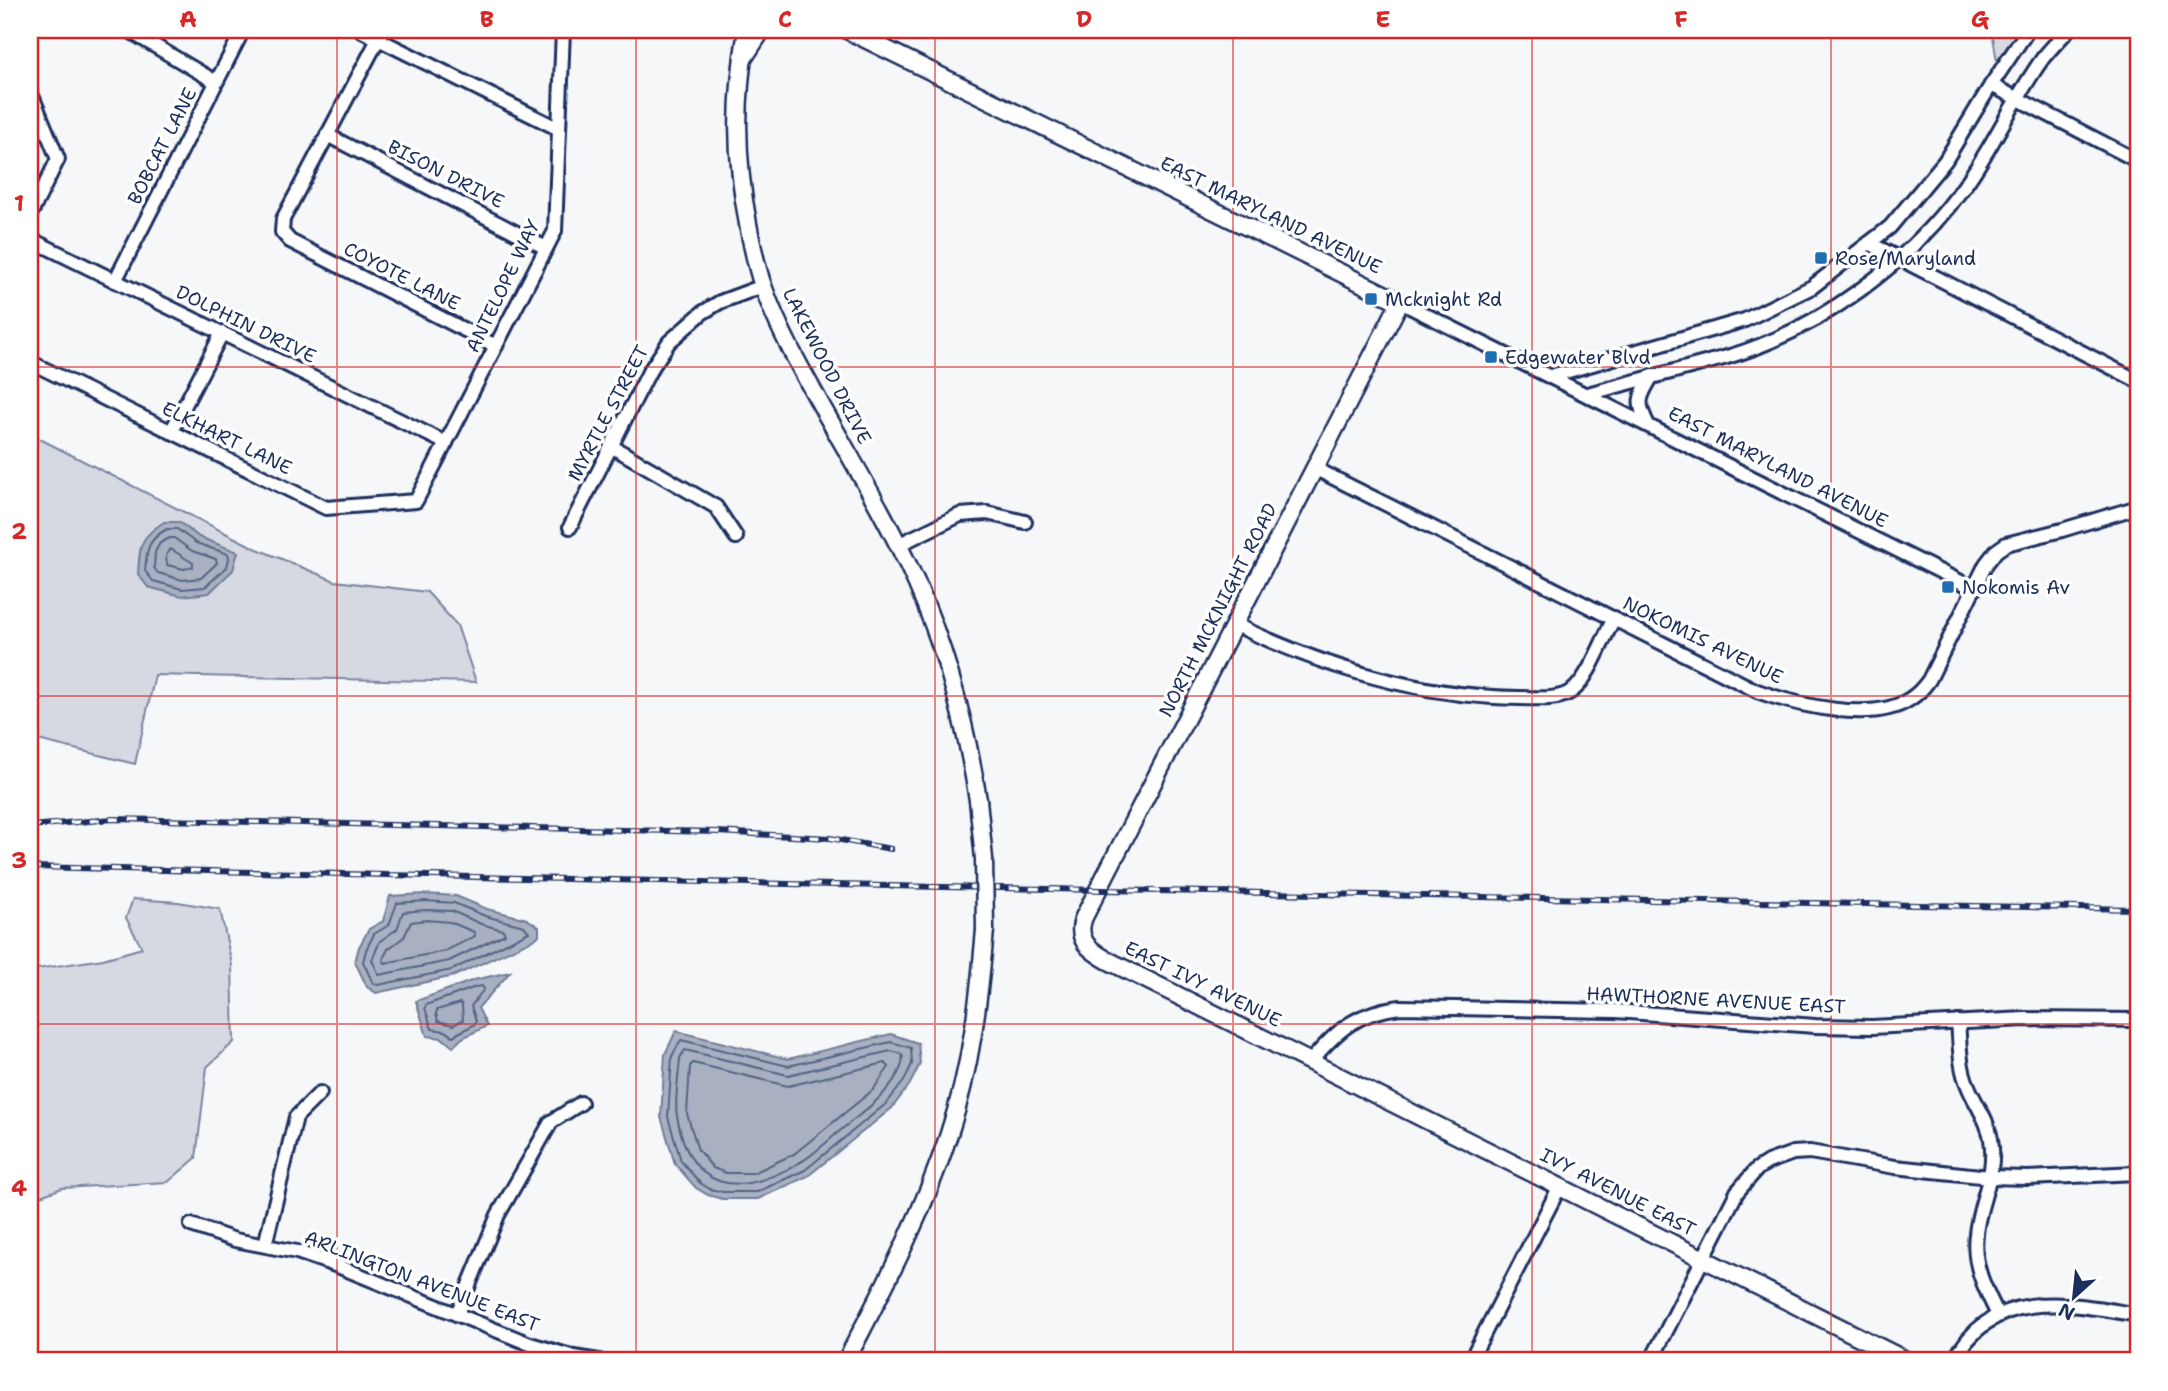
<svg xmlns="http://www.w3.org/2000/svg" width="2168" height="1391" viewBox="0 0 2168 1391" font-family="'Shantell Sans',sans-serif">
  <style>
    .green { fill: #d6d9e2; stroke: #7884a0; stroke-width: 2 }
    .water { fill: #a9b0c1; stroke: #707c99; stroke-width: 2 }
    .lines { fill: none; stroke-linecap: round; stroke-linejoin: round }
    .shore { stroke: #546386; stroke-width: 2 }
    .minor-casing { stroke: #1b2f5e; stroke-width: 18 }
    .tertiary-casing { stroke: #1b2f5e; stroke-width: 21 }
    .minor { stroke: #fff; stroke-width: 12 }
    .tertiary { stroke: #fff; stroke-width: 16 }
    .rail-casing { stroke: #1b2f5e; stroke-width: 6 }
    .rail { stroke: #fff; stroke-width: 3.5; stroke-dasharray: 10; stroke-linecap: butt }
    .tertiary-bridge-casing { stroke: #1b2f5e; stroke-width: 21; stroke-linecap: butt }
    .tertiary-bridge { stroke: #fff; stroke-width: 16 }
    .grid { fill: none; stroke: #d62828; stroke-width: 2; stroke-opacity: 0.55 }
    .poi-dot { fill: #1f6fb2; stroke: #fff; stroke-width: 2.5 }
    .labels { text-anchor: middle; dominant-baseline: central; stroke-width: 7; stroke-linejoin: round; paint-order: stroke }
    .street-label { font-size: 19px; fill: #1b2f5e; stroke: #fff }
    .poi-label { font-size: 19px; fill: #1b2f5e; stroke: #fff; text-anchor: start }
    .neatline { fill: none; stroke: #d62828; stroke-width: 2.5 }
    .grid-label { font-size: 23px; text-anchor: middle; font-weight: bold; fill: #d62828 }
  </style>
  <rect width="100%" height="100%" fill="#f6f7f9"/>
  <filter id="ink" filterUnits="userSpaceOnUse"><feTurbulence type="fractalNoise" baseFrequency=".0143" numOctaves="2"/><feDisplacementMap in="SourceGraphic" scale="14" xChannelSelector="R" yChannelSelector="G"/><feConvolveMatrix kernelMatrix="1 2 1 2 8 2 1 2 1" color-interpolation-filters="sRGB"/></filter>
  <g filter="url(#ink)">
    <g class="green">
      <path d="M1992,30H2027L1997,62Z"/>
      <path d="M30,434L255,548L335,581L427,592L457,625L476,682L155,675L135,764L30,738Z"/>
      <path d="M133,899L178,902L220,909L232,965L234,1042L207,1067L196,1158L168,1182L62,1188L30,1200V970L103,959L142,948L126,918Z"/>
    </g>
    <g class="water">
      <path d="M164,522H179L199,537L238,552L233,570L209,593L182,596L148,587L138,574C140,545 139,538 164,522Z"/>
      <path d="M425,894L456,896L487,909L527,919L539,927V935L535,939L454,976L376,993L367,987L355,962L359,947L369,929L383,921L390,896Z"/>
      <path d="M510,972L478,1008L487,1026L462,1038L453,1047L442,1038L427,1036L416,1001L474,980Z"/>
      <path d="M676,1031L788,1059L891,1034L918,1043L920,1064L910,1084L892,1108L808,1176L758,1199H722L708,1195L696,1188L675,1164L661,1117L665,1054Z"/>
    </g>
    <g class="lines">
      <g class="shore">
        <path d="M167,529H177L196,543L228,554L229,558L227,567L205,587L182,589L153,581L145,571C147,549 147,540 167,529Z"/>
        <path d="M170,538H174L192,551L216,559L217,563L201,578L183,580L158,573L154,568L155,552L160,543Z"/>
        <path d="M171,549L193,563V567L184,569L167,565L166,555Z"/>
        <path d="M426,901L454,903L485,916L524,926L529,932L452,970L378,985L373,983L363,962L366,950L374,934L389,925L397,903Z"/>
        <path d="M426,910L452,911L481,924L503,930L505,934L449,961L379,975L372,960L380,941L397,929L403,912Z"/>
        <path d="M426,920L450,922L474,932L475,936L445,951L385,963L383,959L388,949L404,937L411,922Z"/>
        <path d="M476,987L482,986L484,989L471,1006L476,1021L475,1024L453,1036L445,1031L432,1029L425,1008L426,1005Z"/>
        <path d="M460,1003L462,1005L463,1020L453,1025L438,1021L436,1013L437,1010Z"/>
        <path d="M681,1040L788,1066L891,1042L911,1048L912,1064L904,1081L887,1103L805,1170L757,1192H723L710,1189L700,1183L681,1161L668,1117L672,1056Z"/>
        <path d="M685,1050L788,1075L891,1051L902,1054C906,1067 891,1085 882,1095C870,1108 854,1119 841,1130C827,1141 814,1155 799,1163C739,1198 690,1193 677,1116C674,1098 679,1076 680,1058Z"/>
        <path d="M693,1063L788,1086L885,1063L889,1067L873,1090L794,1154L753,1173H726L713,1168L698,1150L687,1114L690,1066Z"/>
      </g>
      <defs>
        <g id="minor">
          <path d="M128,30L216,82"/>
          <path d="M360,30L559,129"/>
          <path d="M383,30L283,219L282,232L290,241L496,346"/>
          <path d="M1991,85L2138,161"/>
          <path d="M30,91L58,159L30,215"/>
          <path d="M327,135L546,248"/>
          <path d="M30,239L446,443"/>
          <path d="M1869,243L2138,381"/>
          <path d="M115,281L243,30"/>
          <path d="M1400,302L1975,589"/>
          <path d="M30,362L326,508L416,501L555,231L563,30"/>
          <path d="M1551,376L1745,320L1812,287L1890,227L1945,161L1991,85L2028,30"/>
          <path d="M1588,394C1634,381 1681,370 1727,357C1819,330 1910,263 1965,185C1994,145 2014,98 2043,58C2051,48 2060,39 2068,30"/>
          <path d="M1648,425C1636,401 1639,398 1652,376"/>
          <path d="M171,432L222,333"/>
          <path d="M611,446L716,507L736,537"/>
          <path d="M1314,468L1757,691C1796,705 1873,724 1910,699C1918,694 1924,687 1929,680L1986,564L1996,551L2006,544L2062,530L2138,507"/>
          <path d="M570,527L649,372L669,342L702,313L720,302L763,286"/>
          <path d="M898,545L960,515L987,513L1025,522"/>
          <path d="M1234,624C1323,667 1420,697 1520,698C1537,698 1557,701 1572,691C1588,680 1604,637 1614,618"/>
          <path d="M1958,1022C1960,1044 1959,1066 1968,1086C1975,1104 1988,1119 1991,1139C1997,1176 1979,1200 1976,1234C1972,1264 1985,1289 1998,1315"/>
          <path d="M1311,1061C1338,1029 1358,1012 1400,1007L1616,1011L1815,1026L1872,1027L2025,1019L2138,1020"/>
          <path d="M191,1225L235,1240L297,1252L335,1265L530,1344L574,1357L599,1361"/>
          <path d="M265,1245L296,1117L320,1093"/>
          <path d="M457,1314L498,1215L551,1122L581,1103"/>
          <path d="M1470,1361L1560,1186"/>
          <path d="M1651,1361L1737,1192L1757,1169L1768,1162L1793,1153L1810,1152L1895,1167L1990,1177L2028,1178L2138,1173"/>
          <path d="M1954,1361C1992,1286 2070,1303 2138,1315"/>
        </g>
        <g id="tertiary">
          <path d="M747,30C735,99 735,155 748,224C752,245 756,266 763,286C779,331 803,373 826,414C857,469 890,524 916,582C947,652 966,725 978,800"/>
          <path d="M847,30L1400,302L1084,917C1075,939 1089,950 1107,960L1907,1361"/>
          <path d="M745,56L762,30"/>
          <path d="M846,1361C884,1287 923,1214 949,1134C971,1068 979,999 985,930"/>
        </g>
      </defs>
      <use href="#minor" class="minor-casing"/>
      <use href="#tertiary" class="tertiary-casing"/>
      <use href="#minor" class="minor"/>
      <use href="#tertiary" class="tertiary"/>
      <defs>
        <g id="rail">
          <path d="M30,826L113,819L717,832L830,838L891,849"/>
          <path d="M30,867L834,885L2138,909"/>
        </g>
      </defs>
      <use href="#rail" class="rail-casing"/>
      <use href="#rail" class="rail"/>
      <defs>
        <path id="tertiary-bridge" d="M978,800L984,859L985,930"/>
      </defs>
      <use href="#tertiary-bridge" class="tertiary-bridge-casing"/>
      <use href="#tertiary-bridge" class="tertiary-bridge"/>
    </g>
  </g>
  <path class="grid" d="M337,30V1361M636,30V1361M935,30V1361M1233,30V1361M1532,30V1361M1831,30V1361M30,367H2138M30,696H2138M30,1024H2138"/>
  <g class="poi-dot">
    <rect x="1814" y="251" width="14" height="14" rx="3.5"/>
    <rect x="1364" y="292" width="14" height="14" rx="3.5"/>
    <rect x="1484" y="350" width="14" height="14" rx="3.5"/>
    <rect x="1941" y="580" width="14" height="14" rx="3.5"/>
  </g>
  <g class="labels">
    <g class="street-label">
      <text transform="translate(162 146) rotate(-63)">BOBCAT LANE</text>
      <text transform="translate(446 174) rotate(27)">BISON DRIVE</text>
      <text transform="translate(1271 215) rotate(26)">EAST MARYLAND AVENUE</text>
      <text transform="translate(402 276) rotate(27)">COYOTE LANE</text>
      <text transform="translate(503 286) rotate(-64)">ANTELOPE WAY</text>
      <text transform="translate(246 324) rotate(26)">DOLPHIN DRIVE</text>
      <text transform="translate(827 366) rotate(63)">LAKEWOOD DRIVE</text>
      <text transform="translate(608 413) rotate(-62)">MYRTLE STREET</text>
      <text transform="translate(227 438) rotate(26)">ELKHART LANE</text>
      <text transform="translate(1778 467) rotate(27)">EAST MARYLAND AVENUE</text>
      <text transform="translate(1218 610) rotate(-63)">NORTH MCKNIGHT ROAD</text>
      <text transform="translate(1703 640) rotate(26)">NOKOMIS AVENUE</text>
      <text transform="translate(1203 984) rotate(26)">EAST IVY AVENUE</text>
      <text transform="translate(1716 1000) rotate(3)">HAWTHORNE AVENUE EAST</text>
      <text transform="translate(1618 1192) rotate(27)">IVY AVENUE EAST</text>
      <text transform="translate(422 1281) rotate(21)">ARLINGTON AVENUE EAST</text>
    </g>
    <g class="poi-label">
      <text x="1835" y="258">Rose/Maryland</text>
      <text x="1385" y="299">Mcknight Rd</text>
      <text x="1505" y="357">Edgewater Blvd</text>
      <text x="1962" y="587">Nokomis Av</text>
    </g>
  </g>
  <rect width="2168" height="1391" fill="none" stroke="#fff" stroke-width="77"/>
  <g transform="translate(2074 1297) rotate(207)" stroke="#ffffff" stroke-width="5" paint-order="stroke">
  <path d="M0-5L12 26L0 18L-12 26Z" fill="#1b2f5e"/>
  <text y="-10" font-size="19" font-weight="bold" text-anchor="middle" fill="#1b2f5e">N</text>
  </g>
  <rect x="38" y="38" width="2092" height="1314" class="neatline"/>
  <g class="grid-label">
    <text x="188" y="27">A</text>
    <text x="487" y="27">B</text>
    <text x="785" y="27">C</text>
    <text x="1084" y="27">D</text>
    <text x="1383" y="27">E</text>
    <text x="1681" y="27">F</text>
    <text x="1980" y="27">G</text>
    <text x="19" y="211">1</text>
    <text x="19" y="539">2</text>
    <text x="19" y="868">3</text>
    <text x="19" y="1196">4</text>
  </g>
</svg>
